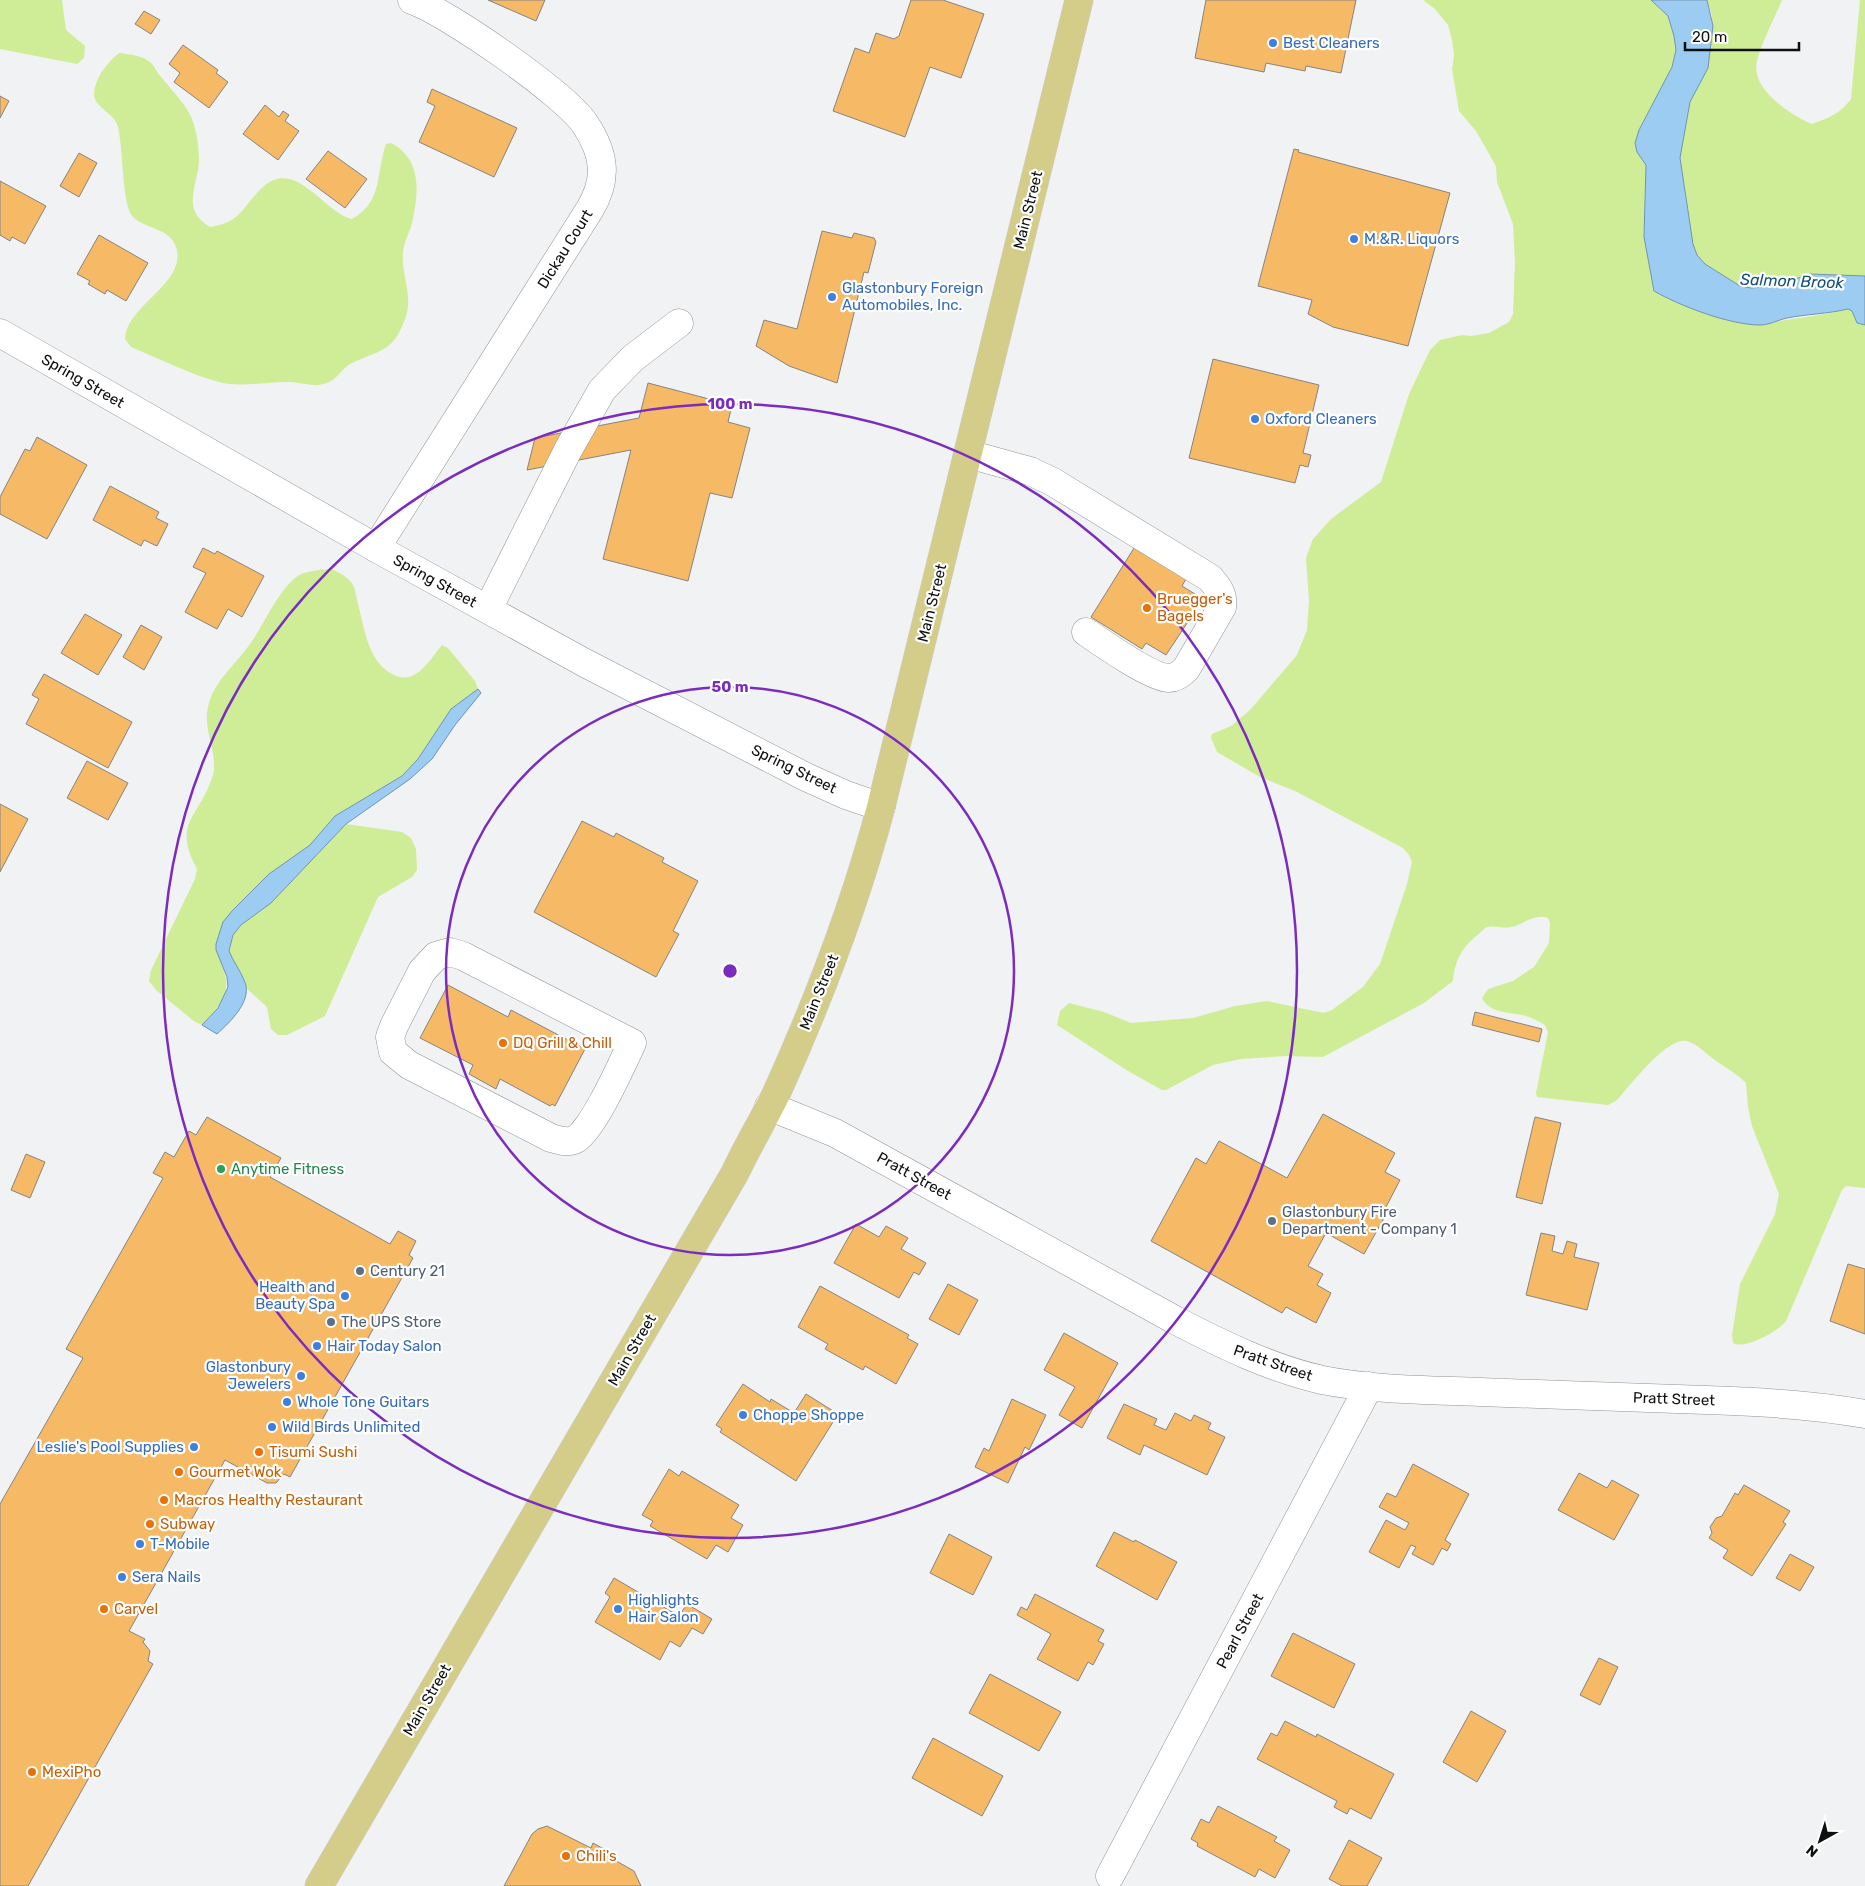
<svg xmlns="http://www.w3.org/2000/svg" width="1865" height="1886" viewBox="0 0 1865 1886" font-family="Rubik,sans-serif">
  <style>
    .green { fill: #cfed96 }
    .water { fill: #9dccf3; stroke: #7293af }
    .building { fill: #f6b966; stroke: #868482 }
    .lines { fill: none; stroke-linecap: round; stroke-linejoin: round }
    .minor-casing { stroke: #939496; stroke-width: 29 }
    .major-casing { stroke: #cfcfcf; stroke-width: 29 }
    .minor { stroke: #fff; stroke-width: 28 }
    .major { stroke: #d4cd89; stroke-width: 28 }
    .ring { fill: none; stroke: #7b2cbf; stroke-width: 2.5 }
    .shop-dot { fill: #3f7fe0; stroke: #fff; stroke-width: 2 }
    .food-dot { fill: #e8710a; stroke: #fff; stroke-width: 2 }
    .leisure-dot { fill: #2e9e5b; stroke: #fff; stroke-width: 2 }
    .service-dot { fill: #5c6f8a; stroke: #fff; stroke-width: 2 }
    .labels { text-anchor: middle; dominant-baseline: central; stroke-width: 4.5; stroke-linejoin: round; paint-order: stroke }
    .shop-label { font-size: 15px; fill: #366cbe; stroke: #fff; text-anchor: start }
    .street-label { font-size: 15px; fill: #0e0f0f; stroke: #fff }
    .food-label { font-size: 15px; fill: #c56008; stroke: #fff; text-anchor: start }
    .leisure-label { font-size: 15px; fill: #27864d; stroke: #fff; text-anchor: start }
    .service-label { font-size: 15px; fill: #4e5e75; stroke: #fff; text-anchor: start }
    .water-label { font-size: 16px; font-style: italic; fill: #13507a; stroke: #fff }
    .centre { fill: #7b2cbf; stroke: #fff; stroke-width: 2.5 }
    .ring-label { font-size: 15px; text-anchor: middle; font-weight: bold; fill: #7b2cbf; stroke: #fff; stroke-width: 4.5; stroke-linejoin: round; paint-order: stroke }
  </style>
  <rect width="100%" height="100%" fill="#f0f2f4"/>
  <g class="green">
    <path d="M0,0H62L66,30L85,46L84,58L77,64L0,49Z"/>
    <path d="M1423,0H1651L1668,16L1674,36L1676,50L1672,67L1639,130L1635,143L1637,152L1646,165L1644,237L1763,325C1791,317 1820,317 1848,309L1852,311L1857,323L1865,325V1188L1846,1186L1842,1190L1786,1321C1779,1331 1744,1350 1733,1343L1732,1335L1740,1284L1775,1214L1779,1194L1752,1126L1748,1107L1746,1083C1736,1073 1726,1068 1715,1060C1706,1054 1698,1044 1687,1041C1667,1036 1629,1087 1616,1101L1608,1105L1537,1097L1536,1093L1548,1032L1545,1025C1539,1022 1533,1018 1526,1016C1512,1012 1489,1014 1482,998L1488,989L1513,981L1534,967L1549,943L1550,923L1548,918C1534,913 1523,925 1511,927C1503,929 1496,925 1487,927C1483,929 1479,934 1475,937C1460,950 1455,962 1453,981L1424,1003L1323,1057L1286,1056L1241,1059L1213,1065L1166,1090H1162L1128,1071L1057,1025L1060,1011L1069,1003L1104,1012L1131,1023L1193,1018L1235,1006L1267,1001L1324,1013L1332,1010L1363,987L1380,964L1407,884L1412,862L1409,855L1403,848L1295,791L1260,777L1217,752L1211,738L1212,734L1231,726L1250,710L1297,655L1307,630L1309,601L1306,558L1313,539L1331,519L1381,482L1409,394L1430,350L1440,340L1462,335L1471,336L1489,333L1509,322L1513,314L1515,263L1513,224L1497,182L1496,166L1476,131L1459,111L1452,69L1454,56L1452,40L1448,25L1435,9Z"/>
    <path d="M1707,0H1782C1774,20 1762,41 1757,61C1750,89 1791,115 1812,124C1829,118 1841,113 1851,99L1860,0H1865V276L1810,274L1775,286L1751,288L1740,286L1705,264L1697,255L1693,244L1680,158L1690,102L1708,68L1712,15Z"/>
    <path d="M119,53C134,55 151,56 157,72C167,85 187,105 192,119C197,132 199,148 199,161C197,189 181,209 210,227C243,222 242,206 263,187C296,157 324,213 352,219C383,202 376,173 386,144L391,143C423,159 419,196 411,227C408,235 404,243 403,252C401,274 413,294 406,316C394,352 382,349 352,363C343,367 338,378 329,382C318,388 303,383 291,382C268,381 242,388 219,382C192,375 158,358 131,347L125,339C126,305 188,283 176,247C170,228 145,229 133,217C121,205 124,144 117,124C113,113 94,107 94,94C95,77 107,63 119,53Z"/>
    <path d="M332,569C339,573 349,577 353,585C355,589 356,595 357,600C364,625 367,661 392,674C415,687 429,661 442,645L448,648L475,681L478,689L451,709L418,759L402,776L335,816L310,845L269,874L216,950C232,988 231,994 202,1025L195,1022L156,990L149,981L151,970L195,879L197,869C172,823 198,819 212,778C220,756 202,730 208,707C213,682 236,664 250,644C265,623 276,594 295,578C304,570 321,570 332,569Z"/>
    <path d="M346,824L402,832L411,838L416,849L417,870L412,877L378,897L325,1016L287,1035H278L271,1029L267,1007L246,988L245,981L232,960L229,951L233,935L241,925L271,903Z"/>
  </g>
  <g class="water">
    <path d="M1651,0H1707L1713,26L1708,68L1690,102L1680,158L1693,244L1697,255L1705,264L1740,286L1751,288L1775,286L1810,274L1865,276V325L1857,323L1852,311L1848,309C1827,314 1807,314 1787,318C1778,320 1769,325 1760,325C1730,325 1680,306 1654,291L1644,237L1646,165L1637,152L1635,143L1639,130L1672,67L1676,50L1674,36L1668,16Z"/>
    <path d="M478,689L481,693L455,725L432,759L410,779L346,824L271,903L241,925L233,935L229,951C233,961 240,970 244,980C254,1000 230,1022 217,1034L202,1025L218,1008L228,987L227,977L216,950V944L223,922L232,911L269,874L310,845L335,816L402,776L418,759L451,709Z"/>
  </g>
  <g class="building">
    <path d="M488,0H545L536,21Z"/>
    <path d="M911,0H943L984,14L961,78L930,67L905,137L833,111L855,48L869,53L876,33L894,39L899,36Z"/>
    <path d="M1206,0H1356L1341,73L1306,66L1305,71L1266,63L1264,72L1195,58Z"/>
    <path d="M144,11L160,20L151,34L135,24Z"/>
    <path d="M183,45L218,70L216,73L228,82L209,108L174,82L180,73L169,64Z"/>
    <path d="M432,89L517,128L494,177L419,142L435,106L427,102Z"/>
    <path d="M0,96L9,101L0,118Z"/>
    <path d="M265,105L279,117L283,111L289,115L285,121L299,131L278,160L243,134Z"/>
    <path d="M1294,149L1299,150L1298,152L1450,193L1408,346L1333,327L1308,314L1312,300L1258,286Z"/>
    <path d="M328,151L367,179L345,208L306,179Z"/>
    <path d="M79,153L97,163L79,197L60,186Z"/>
    <path d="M0,181L46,206L25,244L12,237L10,241L0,235Z"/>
    <path d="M822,231L852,238L854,233L874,238L876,242L868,273L864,272L837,383L789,366L756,346L764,320L797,329Z"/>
    <path d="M99,235L148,263L126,301L107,290L105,294L88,284L90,281L77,274Z"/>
    <path d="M1213,359L1319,385L1303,453L1311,455L1308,467L1300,465L1295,483L1189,458Z"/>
    <path d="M648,383L732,405L728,422L750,428L732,498L710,493L688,581L603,559L631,450L527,470L535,438L639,418Z"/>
    <path d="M37,437L87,465L47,539L0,514V497L25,449L30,451Z"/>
    <path d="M110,486L159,512L156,518L168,524L157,546L144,540L141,546L93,520Z"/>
    <path d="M203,548L215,554L217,551L264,576L242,617L228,609L217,629L185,612L206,573L193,567Z"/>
    <path d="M1134,548L1186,579L1182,586L1203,599L1166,655L1146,643L1142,649L1091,617Z"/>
    <path d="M85,614L122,635L98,675L61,653Z"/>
    <path d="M141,625L162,637L144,670L123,657Z"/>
    <path d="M44,674L132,722L108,768L26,724L39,699L32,695Z"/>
    <path d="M87,761L128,783L108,820L67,798Z"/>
    <path d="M0,804L28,819L0,872Z"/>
    <path d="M582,821L614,837L616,833L664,858L662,862L698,881L673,931L679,934L656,977L534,912Z"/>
    <path d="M448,985L508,1017L511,1010L585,1049L555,1106L552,1104L550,1106L500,1079L496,1089L469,1074L473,1065L420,1038Z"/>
    <path d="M1475,1012L1542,1029L1539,1042L1472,1025Z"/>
    <path d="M1323,1114L1395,1153L1385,1172L1400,1180L1386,1207L1389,1209L1364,1254L1326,1233L1308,1266L1323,1274L1317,1285L1331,1293L1316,1323L1286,1307L1282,1313L1151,1241L1196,1158L1206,1164L1219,1141L1287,1178Z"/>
    <path d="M207,1117L281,1158L270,1177L390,1244L398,1231L416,1241L409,1255L413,1258L290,1477L284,1474L276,1483H267L225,1460L129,1631L145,1639L143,1642L150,1651L148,1661L153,1664L28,1886H0V1504L83,1358L66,1349L163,1178L153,1173L165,1152L174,1157L189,1131L196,1135Z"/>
    <path d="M1535,1117L1561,1123L1542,1204L1516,1197Z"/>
    <path d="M26,1154L45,1162L30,1198L11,1190Z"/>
    <path d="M856,1224L879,1237L886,1226L908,1238L901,1249L926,1263L919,1275L914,1272L899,1298L834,1263Z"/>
    <path d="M1541,1233L1555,1236L1552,1251L1563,1254L1567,1241L1577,1244L1574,1257L1599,1263L1587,1310L1526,1295Z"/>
    <path d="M1848,1264L1865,1269V1334L1830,1321Z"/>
    <path d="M948,1284L978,1300L959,1335L929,1319Z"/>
    <path d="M820,1286L909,1335L907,1338L918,1344L896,1384L865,1366L863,1370L825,1349L828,1344L798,1327Z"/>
    <path d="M1064,1333L1118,1363L1082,1428L1059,1415L1075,1387L1044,1370Z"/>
    <path d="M743,1384L770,1402L771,1399L794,1413L806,1394L838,1414L796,1481L720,1432L722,1429L716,1425Z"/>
    <path d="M1012,1399L1046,1415L1029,1450L1025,1447L1008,1483L975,1467L984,1448L989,1451Z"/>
    <path d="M1124,1404L1157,1419L1154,1425L1166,1430L1175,1413L1191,1421L1194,1415L1211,1423L1208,1429L1225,1437L1207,1475L1144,1445L1140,1455L1107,1438Z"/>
    <path d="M1413,1464L1469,1494L1445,1540L1451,1544L1447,1551L1442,1548L1433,1565L1412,1554L1416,1547L1411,1545L1399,1568L1369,1552L1386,1520L1405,1530L1409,1523L1379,1507L1387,1493L1396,1497Z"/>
    <path d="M669,1469L679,1476L682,1471L739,1505L731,1518L743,1525L728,1552L716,1545L707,1559L650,1526L653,1521L642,1515Z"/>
    <path d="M1579,1473L1607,1488L1612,1480L1639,1495L1614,1540L1558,1510Z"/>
    <path d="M1744,1485L1790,1511L1783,1522L1786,1524L1752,1576L1723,1558L1728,1550L1709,1538L1712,1533L1710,1527L1716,1518L1722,1516L1735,1493L1738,1495Z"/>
    <path d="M1114,1532L1134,1542L1135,1540L1177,1562L1157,1600L1096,1566Z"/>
    <path d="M949,1534L992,1557L973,1595L930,1573Z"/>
    <path d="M1790,1554L1814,1567L1800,1591L1776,1578Z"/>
    <path d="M614,1578L679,1616L687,1604L712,1619L703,1634L692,1628L680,1647L670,1641L660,1660L595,1622L610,1597L605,1593Z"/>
    <path d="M1035,1594L1104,1630L1098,1641L1104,1644L1093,1665L1088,1662L1078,1681L1037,1659L1051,1634L1017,1615L1021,1607L1027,1610Z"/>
    <path d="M1293,1633L1355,1664L1334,1708L1271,1676Z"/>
    <path d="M1599,1658L1618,1667L1600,1705L1580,1695Z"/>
    <path d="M990,1674L1061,1712L1039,1751L969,1713Z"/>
    <path d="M1471,1711L1506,1731L1477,1782L1443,1762Z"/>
    <path d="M1285,1721L1316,1737L1317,1734L1394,1774L1371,1819L1350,1808L1347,1814L1334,1807L1337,1801L1257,1759L1271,1733L1277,1736Z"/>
    <path d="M933,1738L1003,1776L982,1816L912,1778Z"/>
    <path d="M1218,1806L1277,1837L1274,1841L1290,1850L1275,1878L1259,1869L1255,1877L1197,1846L1198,1843L1191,1839L1201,1819L1209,1823Z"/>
    <path d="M547,1826L591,1848L593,1843L613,1854L611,1858L634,1871L641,1886H504L532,1834L538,1829Z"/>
    <path d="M1349,1840L1382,1858L1367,1886H1342L1329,1879Z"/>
  </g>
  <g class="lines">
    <defs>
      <g id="minor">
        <path d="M0,333L376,548L585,663L806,777L846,795L881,807"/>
        <path d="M968,454L1030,471L1053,482L1210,578C1218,588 1224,594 1222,607L1186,669C1181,674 1176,678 1169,678C1152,678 1102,643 1086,632"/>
        <path d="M376,548L590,209C608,179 605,154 585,124C565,94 447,12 412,0"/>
        <path d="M488,609L568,450L602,390L633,358L679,323"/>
        <path d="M450,952L463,956L632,1043C623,1062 591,1134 574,1140C566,1143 558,1140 551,1138L409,1065L393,1052L390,1037L394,1026L422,971L436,956Z"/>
        <path d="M769,1106L835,1133L1175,1320C1223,1345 1270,1368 1322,1380C1373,1390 1428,1390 1480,1392C1546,1394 1611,1397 1677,1399C1740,1401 1803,1403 1865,1414"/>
        <path d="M1110,1876L1369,1386"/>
      </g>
      <path id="major" d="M319,1886L735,1173C748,1145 764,1119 777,1092C819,999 855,905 881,807L1079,0"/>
    </defs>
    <use href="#minor" class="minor-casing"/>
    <use href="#major" class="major-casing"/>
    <use href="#minor" class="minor"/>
    <use href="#major" class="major"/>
  </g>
  <g class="ring">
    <circle cx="730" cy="971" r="284"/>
    <circle cx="730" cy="971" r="567"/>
  </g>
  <g class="shop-dot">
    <circle cx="1273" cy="43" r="5"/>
    <circle cx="1354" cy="239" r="5"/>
    <circle cx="832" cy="297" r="5"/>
    <circle cx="1255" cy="419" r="5"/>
    <circle cx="345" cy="1296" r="5"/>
    <circle cx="317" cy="1346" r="5"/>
    <circle cx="301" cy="1376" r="5"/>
    <circle cx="287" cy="1402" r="5"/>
    <circle cx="743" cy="1415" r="5"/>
    <circle cx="272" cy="1427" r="5"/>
    <circle cx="194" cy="1447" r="5"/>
    <circle cx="140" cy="1544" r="5"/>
    <circle cx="122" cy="1577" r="5"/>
    <circle cx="618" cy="1609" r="5"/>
  </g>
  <g class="food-dot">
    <circle cx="1147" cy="608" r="5"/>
    <circle cx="503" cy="1043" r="5"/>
    <circle cx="259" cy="1452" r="5"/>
    <circle cx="179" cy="1472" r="5"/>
    <circle cx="164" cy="1500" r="5"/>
    <circle cx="150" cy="1524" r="5"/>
    <circle cx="104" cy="1609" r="5"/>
    <circle cx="32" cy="1772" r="5"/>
    <circle cx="566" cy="1856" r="5"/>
  </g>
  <circle class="leisure-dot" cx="221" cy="1169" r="5"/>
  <g class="service-dot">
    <circle cx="1272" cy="1221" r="5"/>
    <circle cx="360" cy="1271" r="5"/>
    <circle cx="331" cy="1322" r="5"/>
  </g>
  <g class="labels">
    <g class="shop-label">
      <text x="1283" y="43">Best Cleaners</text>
      <text x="1364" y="239">M.&amp;R. Liquors</text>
      <text x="842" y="288">Glastonbury Foreign<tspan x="842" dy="17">Automobiles, Inc.</tspan></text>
      <text x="1265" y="419">Oxford Cleaners</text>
      <text x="335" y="1287" text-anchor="end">Health and<tspan x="335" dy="17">Beauty Spa</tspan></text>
      <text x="327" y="1346">Hair Today Salon</text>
      <text x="291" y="1367" text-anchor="end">Glastonbury<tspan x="291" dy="17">Jewelers</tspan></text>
      <text x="297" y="1402">Whole Tone Guitars</text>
      <text x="753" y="1415">Choppe Shoppe</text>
      <text x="282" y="1427">Wild Birds Unlimited</text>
      <text x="184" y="1447" text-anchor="end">Leslie's Pool Supplies</text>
      <text x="150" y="1544">T-Mobile</text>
      <text x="132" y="1577">Sera Nails</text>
      <text x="628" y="1600">Highlights<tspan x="628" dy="17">Hair Salon</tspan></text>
    </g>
    <g class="street-label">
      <text transform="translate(1028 210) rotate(-76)">Main Street</text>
      <text transform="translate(565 249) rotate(-58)">Dickau Court</text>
      <text transform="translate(83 381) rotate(30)">Spring Street</text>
      <text transform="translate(435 581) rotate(29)">Spring Street</text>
      <text transform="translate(932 603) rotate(-76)">Main Street</text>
      <text transform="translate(794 769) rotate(26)">Spring Street</text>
      <text transform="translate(819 992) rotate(-68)">Main Street</text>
      <text transform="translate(914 1176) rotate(29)">Pratt Street</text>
      <text transform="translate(632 1350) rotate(-60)">Main Street</text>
      <text transform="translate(1273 1363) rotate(19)">Pratt Street</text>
      <text transform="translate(1674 1399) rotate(2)">Pratt Street</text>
      <text transform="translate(1240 1631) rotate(-62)">Pearl Street</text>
      <text transform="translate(427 1700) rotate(-60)">Main Street</text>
    </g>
    <g class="food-label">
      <text x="1157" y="599">Bruegger's<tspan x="1157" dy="17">Bagels</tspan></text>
      <text x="513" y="1043">DQ Grill &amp; Chill</text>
      <text x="269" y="1452">Tisumi Sushi</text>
      <text x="189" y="1472">Gourmet Wok</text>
      <text x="174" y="1500">Macros Healthy Restaurant</text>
      <text x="160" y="1524">Subway</text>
      <text x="114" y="1609">Carvel</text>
      <text x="42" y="1772">MexiPho</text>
      <text x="576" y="1856">Chili's</text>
    </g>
    <g class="leisure-label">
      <text x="231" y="1169">Anytime Fitness</text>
    </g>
    <g class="service-label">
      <text x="1282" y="1212">Glastonbury Fire<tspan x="1282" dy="17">Department - Company 1</tspan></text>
      <text x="370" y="1271">Century 21</text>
      <text x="341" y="1322">The UPS Store</text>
    </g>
    <g class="water-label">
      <text transform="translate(1792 281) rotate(2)">Salmon Brook</text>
    </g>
  </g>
  <circle cx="730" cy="971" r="8" class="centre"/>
  <g class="ring-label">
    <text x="730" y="409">100 m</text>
    <text x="730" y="692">50 m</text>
  </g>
  <g transform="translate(1820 1841) rotate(219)" stroke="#ffffff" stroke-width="4" paint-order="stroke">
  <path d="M0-4L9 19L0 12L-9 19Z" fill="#0e0f0f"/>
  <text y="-8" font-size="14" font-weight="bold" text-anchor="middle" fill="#0e0f0f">N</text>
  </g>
  <path d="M1685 42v8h114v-8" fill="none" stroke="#0e0f0f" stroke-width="2.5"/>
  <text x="1692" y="42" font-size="15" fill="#0e0f0f" stroke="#ffffff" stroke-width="4" paint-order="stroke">20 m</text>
</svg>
